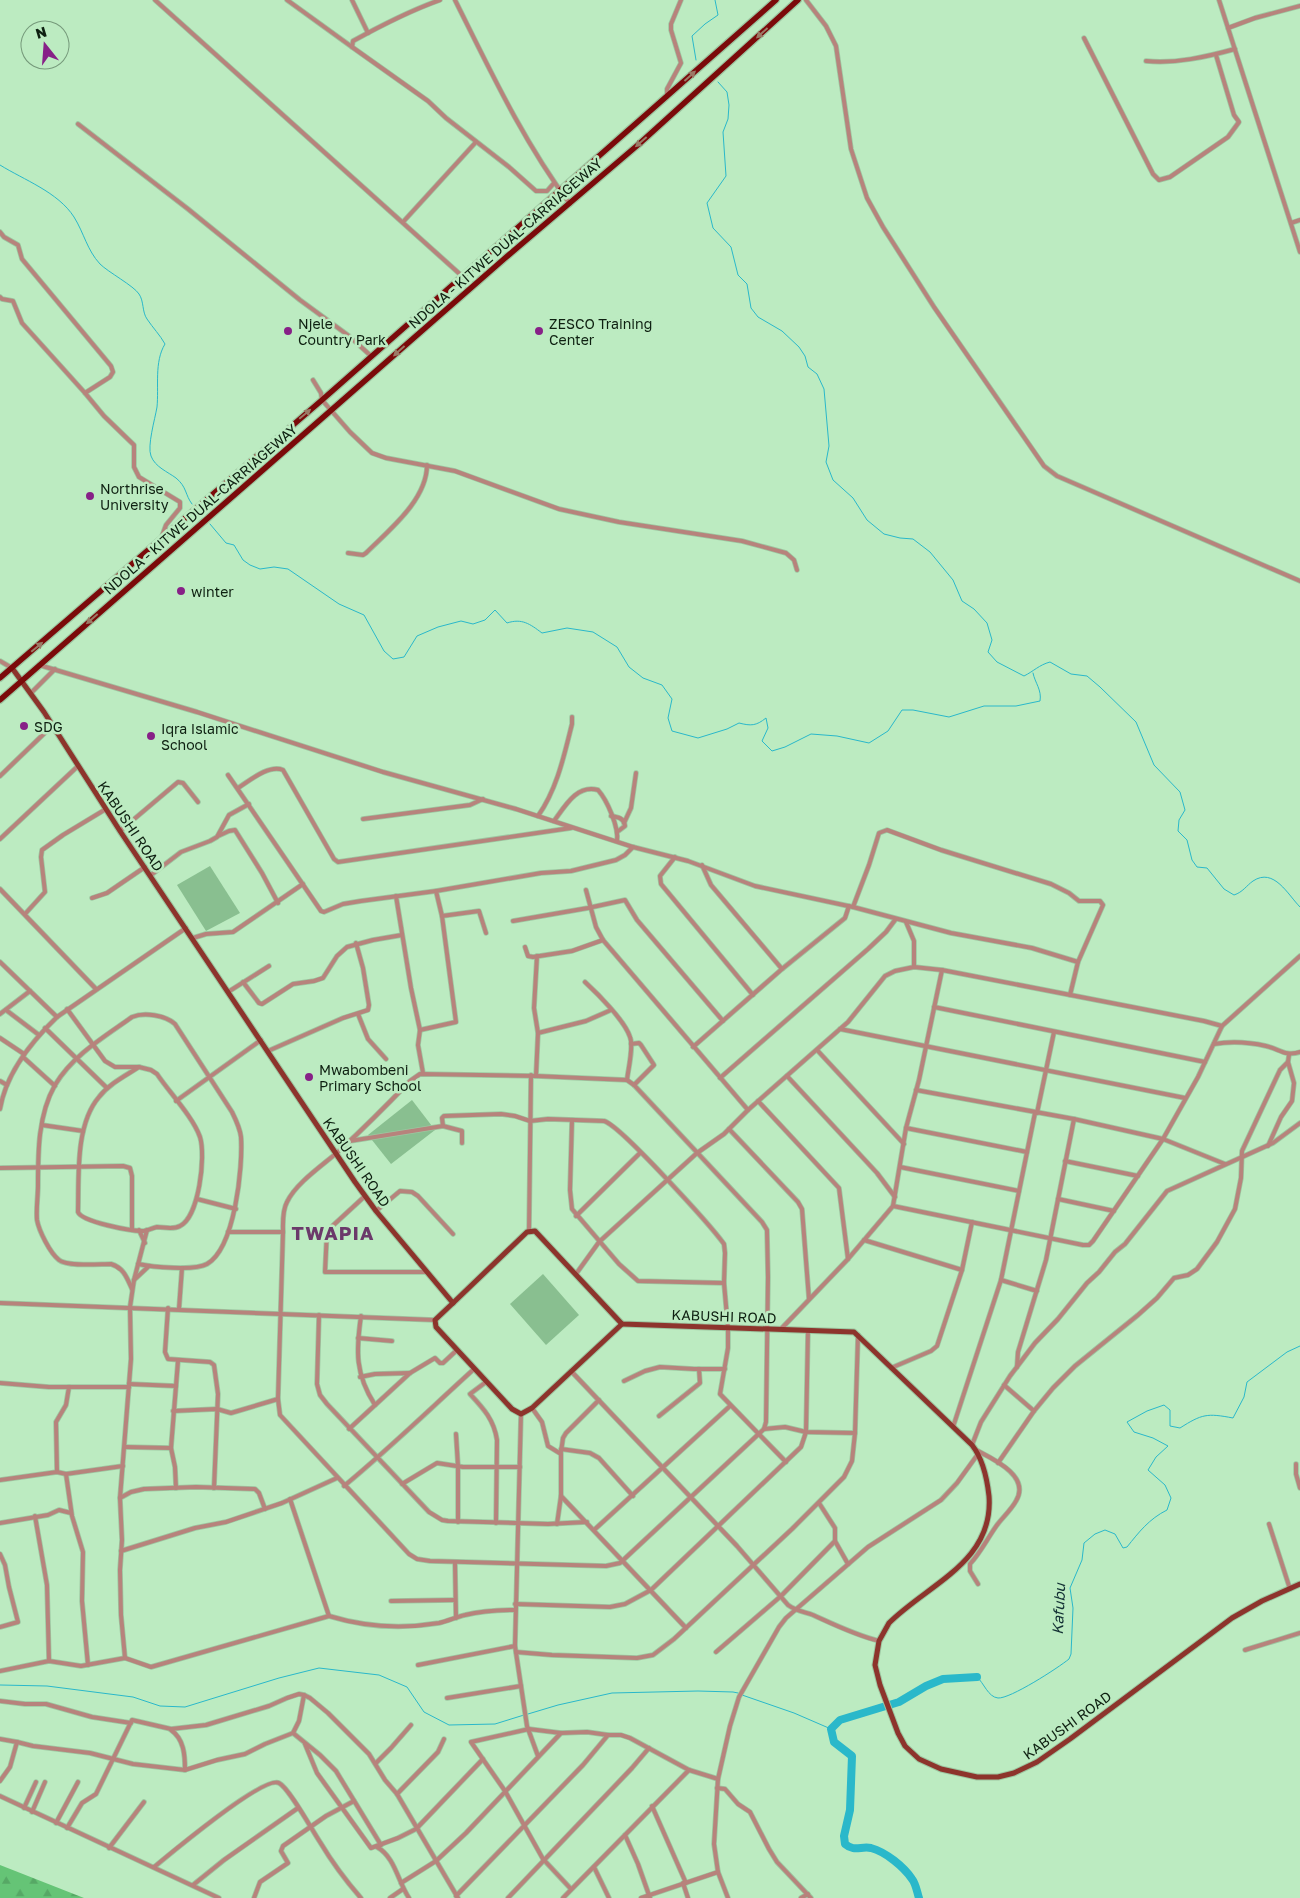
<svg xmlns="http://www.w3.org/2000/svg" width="1300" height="1898" viewBox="0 0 1300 1898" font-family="'Golos Text',sans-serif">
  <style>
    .grass { fill: #89bf90 }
    .forest { fill: url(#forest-firs) }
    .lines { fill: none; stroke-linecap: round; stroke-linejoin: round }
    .stream { stroke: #2ab8ca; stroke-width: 1 }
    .river { stroke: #2ab8ca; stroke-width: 8 }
    .minor-casing { stroke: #9dc6a1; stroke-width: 5.5 }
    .major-casing { stroke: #9dc6a1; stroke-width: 7 }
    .highway-casing { stroke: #9dc6a1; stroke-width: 8 }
    .minor { stroke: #b7837c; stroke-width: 4 }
    .major { stroke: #8d342c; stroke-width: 5 }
    .highway { stroke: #7b0a0a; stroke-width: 5.5 }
    .oneway { fill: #9c7a66 }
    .poi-dot { fill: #872087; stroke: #bcebc1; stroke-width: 2 }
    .labels { text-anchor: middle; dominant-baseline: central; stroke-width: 5; stroke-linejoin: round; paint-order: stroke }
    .street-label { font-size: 14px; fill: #0e2011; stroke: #bcebc1 }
    .poi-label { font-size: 14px; fill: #0e2011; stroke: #bcebc1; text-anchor: start }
    .water-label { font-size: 15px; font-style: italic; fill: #122f33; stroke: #bcebc1 }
    .district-label { font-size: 19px; font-weight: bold; letter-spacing: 1px; fill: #6b396a; stroke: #bcebc1 }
  </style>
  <defs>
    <pattern id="forest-firs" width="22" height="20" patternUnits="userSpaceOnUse" patternTransform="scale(1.25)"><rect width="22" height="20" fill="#65c476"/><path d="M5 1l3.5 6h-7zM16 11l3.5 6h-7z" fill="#56a865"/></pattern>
  </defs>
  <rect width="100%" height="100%" fill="#bcebc1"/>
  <g class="grass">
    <path d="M210,866L240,913L206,931L177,885Z"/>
    <path d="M412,1100L435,1130L391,1164L368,1135Z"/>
    <path d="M543,1274L579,1315L546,1345L510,1304Z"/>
  </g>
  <path class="forest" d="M0,1865L84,1898H0Z"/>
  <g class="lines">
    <g class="stream">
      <path d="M696,60L692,36L705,24L718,15L715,0"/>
      <path d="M718,82L727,92L729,105L728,119L723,132L726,176L707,203L713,228L731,247L738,275L747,284L751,308L758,317L782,331L799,347L805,356L808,367L817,374L824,389L829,446L826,462L833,480L853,498L867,520L884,534L900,538L913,539L930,552L953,580L962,601L974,609L987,623L992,640L988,652L997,662L1024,676C1034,671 1039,665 1050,662L1071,674L1087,676L1100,687L1136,722L1154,765L1180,792L1185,810L1179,820L1178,831L1187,840L1192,860L1197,867L1207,868L1224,889L1234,895C1243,892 1246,886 1253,881C1274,867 1288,895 1300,907"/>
      <path d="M0,165C24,180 58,192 74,217C84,233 87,250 100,264C108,272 134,286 139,294C144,301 142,312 147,319C153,328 160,335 165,344C154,362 159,387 157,407C155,419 147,446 151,456C155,467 168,472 176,478C187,487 185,495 192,504"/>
      <path d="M210,524L226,543L234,545L243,560L250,565L260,569L274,567L288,569L339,604L364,615L384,651L393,659L404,657L417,636L438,627L461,621L473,624L485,620L495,610L507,623C522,618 530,624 542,633L567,628L593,632L617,647L629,667L643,678L662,685L672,699L668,718L672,731L698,738L727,729L739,723C751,726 756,726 766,718L768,728L762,741L772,751L785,747L811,734L837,736L869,743L888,731L902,710H913L949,717L984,706H1016L1040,701C1042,690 1035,683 1033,673"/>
      <path d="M977,1677C984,1683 988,1697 998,1698C1010,1699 1058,1668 1069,1659L1071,1654L1073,1608L1070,1588L1082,1560L1084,1543L1095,1534L1105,1530L1115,1534L1123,1548L1127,1547C1139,1532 1149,1519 1167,1510L1171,1498L1165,1485L1148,1470L1156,1457L1168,1446L1153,1438L1134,1432L1127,1422L1147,1411L1164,1405L1170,1410V1426L1180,1428C1202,1414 1207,1413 1233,1418L1244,1397L1247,1382L1287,1352L1300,1346"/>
      <path d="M0,1685L47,1686L133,1697L160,1706L185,1707L279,1678L319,1668L379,1675L407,1687L424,1712L449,1725L495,1724L524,1715"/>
      <path d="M742,1695L794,1713L831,1729"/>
      <path d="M528,1714L558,1705L612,1693L698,1691L733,1692L738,1693"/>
    </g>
    <path class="river" d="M919,1898C917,1892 916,1884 912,1879C904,1867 886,1852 871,1848C861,1846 854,1852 845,1844L844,1836L850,1810L852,1756L834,1742L831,1729L840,1720L899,1702L926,1686L943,1679L977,1677"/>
    <defs>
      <g id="minor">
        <path d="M155,0L462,276"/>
        <path d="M287,0L352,47"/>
        <path d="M352,0L368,33"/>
        <path d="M440,0C409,11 382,25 353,41L352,47L428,101L446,118L509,167L536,191H547L554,183"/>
        <path d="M455,0C490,70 523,141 570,204"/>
        <path d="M806,0L826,26L836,46L851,149L867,198L883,227L934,307L1044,466L1057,476L1300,581"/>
        <path d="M1219,0L1300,252"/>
        <path d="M1228,28L1255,18L1300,6"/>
        <path d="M1084,38L1153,174L1159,180L1170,177L1228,137L1239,122L1234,115L1216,55"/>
        <path d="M1146,61C1175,64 1206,57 1235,49"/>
        <path d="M667,97V89L681,63L671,30V24L681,0"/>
        <path d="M78,124L188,209L300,300L349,336L371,356"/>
        <path d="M403,222L476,142"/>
        <path d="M1291,223L1300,220"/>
        <path d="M0,232L4,237L18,245L22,259L111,366L113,372L110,377L85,393L104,416L134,445V467L139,477L180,502V508L166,525L161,539"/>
        <path d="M0,297L2,299L13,301L22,323L85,393"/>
        <path d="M313,380L321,393L322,400L350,432L372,453L386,458L455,471L559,509L619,522L742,541L786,553L794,560L797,570"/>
        <path d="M348,553L363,555L366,553C389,530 427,500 427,465"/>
        <path d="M0,661L12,668"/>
        <path d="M39,665L197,712L383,772L516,809L633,847L688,861L755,886L853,907L951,933L1032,948L1078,962"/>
        <path d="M31,693L55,669"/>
        <path d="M228,775L321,911L324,912L343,904L361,901L436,891L541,873L571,871L616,860L625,855L633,847"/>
        <path d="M0,776L53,725"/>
        <path d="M238,788C249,781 269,764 283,770L334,859L338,862L571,828"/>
        <path d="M538,816C557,789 564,756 572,724V717"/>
        <path d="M611,816C618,817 624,818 625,826L617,832"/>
        <path d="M363,819L470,805L483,799"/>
        <path d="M554,821C565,806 577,784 598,790C607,800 619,827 617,841"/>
        <path d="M624,823L631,808L636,773"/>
        <path d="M120,831L178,782L183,783L198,802"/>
        <path d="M218,836L229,831L235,830L262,873L278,903"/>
        <path d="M0,839L78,766"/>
        <path d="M675,857L660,876L661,884L753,995"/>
        <path d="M702,865L711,885L782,969"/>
        <path d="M151,875L181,852L210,841L217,837L229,815L249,804"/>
        <path d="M0,889L96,989"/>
        <path d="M586,890L596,927L603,940L748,1110"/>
        <path d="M436,891L442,916"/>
        <path d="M396,896L411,988L420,1030L418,1045L423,1073"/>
        <path d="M92,898L107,893L145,867"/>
        <path d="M853,907L869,865L879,833L887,830L941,850L1051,884L1069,893L1079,901H1100L1103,905L1078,962L1070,995"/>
        <path d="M25,914L45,892L41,857L42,850L63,835L106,809"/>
        <path d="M513,921L588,908L625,900L637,920L723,1021"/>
        <path d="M906,922L914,941V967"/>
        <path d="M193,938L206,934L233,932L303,884"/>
        <path d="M525,947L528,956L533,957L572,951L603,940"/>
        <path d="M0,962L57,1017"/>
        <path d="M243,982L259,1003L262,1004L293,984L314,981L323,978L337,956L347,947L373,940L402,935"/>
        <path d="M585,982C598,994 625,1021 630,1037C634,1046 628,1070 627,1080"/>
        <path d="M228,992L269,966"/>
        <path d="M934,1007L1205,1062"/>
        <path d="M67,1009L105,1061L115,1067H139"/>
        <path d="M6,1010L39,1035"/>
        <path d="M0,1014L30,991"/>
        <path d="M358,1014L368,1039L386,1059"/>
        <path d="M45,1028L107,1088"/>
        <path d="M840,1029L1185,1098"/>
        <path d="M420,1030L456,1022L442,916L479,911L486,933"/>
        <path d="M538,1033L586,1021L611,1010"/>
        <path d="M0,1038L24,1054"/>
        <path d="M631,1044L639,1043L641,1045L654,1065L634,1085"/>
        <path d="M1214,1044C1232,1041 1248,1042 1266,1046C1279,1049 1286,1057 1300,1052"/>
        <path d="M693,1047L782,969L845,918L849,906"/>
        <path d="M817,1050L904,1144"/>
        <path d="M268,1051L343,1018L368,1010L369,1005L363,968L356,943"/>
        <path d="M23,1057L55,1086"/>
        <path d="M139,1067L151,1070L157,1074C169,1092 193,1117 200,1137C206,1156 199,1217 180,1226C173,1230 164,1227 157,1227C152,1228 147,1231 142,1231C131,1231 82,1222 78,1212C79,1177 75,1125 99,1097C109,1084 125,1076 139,1067Z"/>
        <path d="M420,1074L536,1076L627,1080L634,1085L762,1222L767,1230L768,1277L766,1422L764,1429L620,1563L606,1566L430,1561L417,1559L409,1554L280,1415L278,1399L283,1232C283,1223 282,1211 287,1202C296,1183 323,1165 339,1151C363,1129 387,1105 410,1081Z"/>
        <path d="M536,1076L538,1033L534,1008L537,956"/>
        <path d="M787,1076L877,1173L895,1197"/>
        <path d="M720,1078L868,949L886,932L895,920"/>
        <path d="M0,1081L7,1085"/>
        <path d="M916,1090L1074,1119L1163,1139L1225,1164"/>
        <path d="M176,1101L261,1040"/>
        <path d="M758,1101L839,1188L848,1259"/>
        <path d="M0,1109C6,1073 31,1042 57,1017L186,928"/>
        <path d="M1037,1113L1054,1032"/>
        <path d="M572,1120L570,1190L572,1209L619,1264L638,1281L724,1283"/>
        <path d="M42,1125L83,1131"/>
        <path d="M443,1126L442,1118L444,1116L501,1114L515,1116L530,1121L548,1119L604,1121C620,1125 711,1226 724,1244L725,1253L724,1283L728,1328V1348L720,1394L786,1462"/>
        <path d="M906,1128L1027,1152"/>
        <path d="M729,1129L798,1202L802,1209L809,1299"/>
        <path d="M350,1141L443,1126L462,1131V1143"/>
        <path d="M1268,1146L1281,1117L1292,1101L1294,1083L1288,1062L1289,1055"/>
        <path d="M1065,1161L1138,1176"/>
        <path d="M900,1167L1019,1191"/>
        <path d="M0,1168L123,1166L130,1168L132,1176V1229"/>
        <path d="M365,1196L327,1231L325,1272H426"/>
        <path d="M197,1199L236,1209"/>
        <path d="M1058,1199L1114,1211"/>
        <path d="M893,1206L1083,1245H1089L1093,1241L1163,1139L1198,1077L1222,1026L1300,956"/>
        <path d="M376,1211L400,1191L412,1192L418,1196L453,1234"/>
        <path d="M576,1216L640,1153"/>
        <path d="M139,1230L145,1243"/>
        <path d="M529,1231L531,1075"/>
        <path d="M228,1232H283"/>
        <path d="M864,1240L962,1270"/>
        <path d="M576,1274L599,1242L697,1153L724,1134L748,1110L848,1022L885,976L895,971L914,967L942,970L1204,1021L1222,1026"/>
        <path d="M134,1280L149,1266"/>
        <path d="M1001,1280L1037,1291"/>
        <path d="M132,1289C127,1278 124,1268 111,1264C99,1264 68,1267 59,1260C50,1253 39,1231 37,1220C36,1208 38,1197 38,1185C38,1152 38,1115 55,1085C73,1055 104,1037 132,1017C144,1012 165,1015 175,1024L232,1112C236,1120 240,1128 241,1137C243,1167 235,1248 207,1264C195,1271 152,1267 138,1264"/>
        <path d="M0,1303L435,1320"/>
        <path d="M168,1308L165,1352L168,1359L210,1362L214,1365L218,1394L214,1488"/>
        <path d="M179,1309L182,1268"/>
        <path d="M319,1315L317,1384L320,1395L327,1404L429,1512L442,1520L448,1521L548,1524L587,1522"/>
        <path d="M361,1316C356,1351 355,1374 375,1405"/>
        <path d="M781,1329L848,1259L893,1206L906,1128L919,1080L942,970"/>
        <path d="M358,1338L392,1341"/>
        <path d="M1017,1367L1018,1352L1046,1260L1074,1119"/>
        <path d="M891,1368L931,1351L937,1346L962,1270L972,1222"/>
        <path d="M571,1371L737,1546L788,1605C796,1611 805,1612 813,1615C835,1625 855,1635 879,1641"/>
        <path d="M360,1377L375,1374L410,1373"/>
        <path d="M624,1381L645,1371L660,1367L694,1369H725"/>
        <path d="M486,1382L470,1394C484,1409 494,1420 497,1440L496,1523"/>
        <path d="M0,1383L49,1387H129"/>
        <path d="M129,1384L176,1386L171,1448L175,1467L176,1488"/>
        <path d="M176,1386L178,1361"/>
        <path d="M532,1408L542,1422L548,1446L561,1454V1496L557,1524"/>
        <path d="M173,1411L217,1409L231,1413L278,1399"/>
        <path d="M1034,1411L1053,1388L1075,1366L1138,1315L1157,1298L1174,1278L1188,1275L1197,1269L1217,1242L1235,1209L1241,1178L1242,1151L1280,1070L1288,1062"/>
        <path d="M521,1414L515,1646L527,1726L538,1756"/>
        <path d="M659,1416L700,1383L699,1369"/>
        <path d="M953,1427L1001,1280L1035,1113"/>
        <path d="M349,1429L410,1373L435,1358L440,1363H443L457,1350"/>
        <path d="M764,1429L785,1427L806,1432L855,1433"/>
        <path d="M456,1434L458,1466V1522"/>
        <path d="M972,1445L981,1422L1010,1376L1035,1343L1058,1319L1087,1283L1099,1272L1115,1252L1125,1244L1167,1191L1273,1143L1300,1123"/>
        <path d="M125,1447L171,1448"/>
        <path d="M561,1449L590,1453L599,1458L633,1496"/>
        <path d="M976,1450C993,1459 1031,1476 1016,1501C1011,1510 1003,1517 997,1525C987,1539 981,1552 970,1564V1571L978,1584"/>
        <path d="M561,1452L563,1438L566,1433L599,1400"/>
        <path d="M998,1463L1034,1411L1004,1385"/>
        <path d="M1296,1464V1474L1300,1488"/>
        <path d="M57,1472L56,1422L66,1405L69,1387"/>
        <path d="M66,1474L72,1516L83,1552L82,1601L88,1665"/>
        <path d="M0,1480L57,1472L66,1474L123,1466"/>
        <path d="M402,1484L437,1463L463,1467H520"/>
        <path d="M344,1486C389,1449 431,1408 474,1369"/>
        <path d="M561,1496L686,1628"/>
        <path d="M120,1498L131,1492L144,1489L196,1487L255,1489L259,1493L265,1509"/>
        <path d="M290,1499L329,1616"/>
        <path d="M35,1516L47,1585L49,1661"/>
        <path d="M0,1523L48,1515L59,1510L71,1513"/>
        <path d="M1269,1524L1290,1589"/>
        <path d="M594,1530L730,1406"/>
        <path d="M835,1541L848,1564"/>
        <path d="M121,1551L195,1528L226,1522L282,1503L337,1478"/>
        <path d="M0,1554L5,1565L9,1587L18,1622L0,1627"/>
        <path d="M455,1563L456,1618"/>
        <path d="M391,1601L455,1600"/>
        <path d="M515,1604L610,1607L625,1604L651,1590L801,1447L806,1432L808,1330"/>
        <path d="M1245,1650L1300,1633"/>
        <path d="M516,1652L552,1655L637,1658L653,1655L674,1639L792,1529L844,1477L852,1461L855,1433L858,1335"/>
        <path d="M716,1652L781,1596L835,1541V1528L819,1503"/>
        <path d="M125,1658L121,1615L120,1570L122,1540L120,1498L131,1359L130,1307L134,1280L147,1230"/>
        <path d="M418,1665L515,1646"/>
        <path d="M0,1671L49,1661L81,1666L125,1658L151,1667L329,1616C365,1627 403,1629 439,1623C448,1621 456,1617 465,1615C481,1611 498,1610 515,1610"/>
        <path d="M447,1698L521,1686"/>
        <path d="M0,1701L25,1704H46L92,1717L131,1723"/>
        <path d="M171,1730C184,1739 185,1755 185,1770"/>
        <path d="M293,1733L320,1755L336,1771L381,1845"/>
        <path d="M561,1733L529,1729L471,1742L505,1791L543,1859L571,1889"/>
        <path d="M0,1739L17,1742L10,1767L0,1781"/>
        <path d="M17,1742L33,1746L90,1753L133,1764L185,1770L217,1760L245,1754L265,1744L293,1733L299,1721L304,1695"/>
        <path d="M305,1744L317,1773L371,1848L398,1838L416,1829L483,1759"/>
        <path d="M376,1763L391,1748L411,1725"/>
        <path d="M717,1788L725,1789L738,1804L750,1812L769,1849L777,1862L811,1898"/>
        <path d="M397,1794L438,1752L444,1739"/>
        <path d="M0,1796L219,1898"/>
        <path d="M652,1806L686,1883"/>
        <path d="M24,1808L36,1782"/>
        <path d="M32,1812L45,1782"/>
        <path d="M56,1823L78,1782"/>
        <path d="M67,1828L82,1803L96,1794L132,1720L171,1729L206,1725L269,1706L287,1698L299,1694L304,1695L310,1698L328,1713L369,1754L385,1780L397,1794L458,1898"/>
        <path d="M625,1835L638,1864L650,1898"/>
        <path d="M377,1847C395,1857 398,1882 409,1898"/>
        <path d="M109,1848L144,1802"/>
        <path d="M154,1867C170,1854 264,1775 279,1783C289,1788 312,1830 320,1842C332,1862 346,1881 361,1898"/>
        <path d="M594,1867L609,1898"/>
        <path d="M401,1883L436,1861L466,1833L561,1733L587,1732L608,1735"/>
        <path d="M683,1883L688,1898"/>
        <path d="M193,1885L224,1860L298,1808"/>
        <path d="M456,1896L583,1765L608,1735H621L630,1738L689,1770L718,1779"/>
        <path d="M254,1898L260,1882L288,1863L281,1851L283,1846L326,1816L354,1801"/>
        <path d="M390,1898L403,1889"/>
        <path d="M508,1898L632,1768L649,1748"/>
        <path d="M563,1898L689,1770"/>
        <path d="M641,1898L718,1872"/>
        <path d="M728,1898L718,1872L714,1844L718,1779L730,1726L739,1697L779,1627L786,1618L868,1547L941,1500L957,1483L978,1454"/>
        <path d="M801,1898L808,1894"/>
      </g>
      <g id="major">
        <path d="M12,668L44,712L120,831L355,1182L376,1211L453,1303L527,1232L535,1231L622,1324L854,1332L972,1445C983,1459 987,1478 989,1496C994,1562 928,1584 889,1623L879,1641L875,1665L880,1685L898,1733L905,1746L919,1759L941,1769L977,1777H998L1014,1773L1037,1762L1070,1739L1232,1618L1262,1601L1300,1584"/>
        <path d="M453,1303L435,1320L436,1327L512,1409L521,1414L532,1408L622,1324"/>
      </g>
      <g id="highway">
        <path d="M0,678L322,400L776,0"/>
        <path d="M0,700L504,259L639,144L798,0"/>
      </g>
    </defs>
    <use href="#minor" class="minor-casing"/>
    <use href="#major" class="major-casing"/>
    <use href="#highway" class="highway-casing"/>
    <use href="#minor" class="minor"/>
    <use href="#major" class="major"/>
    <use href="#highway" class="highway"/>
  </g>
  <defs><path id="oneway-solid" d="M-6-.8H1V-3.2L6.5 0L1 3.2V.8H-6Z" transform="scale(1.25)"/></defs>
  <g class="oneway">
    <use href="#oneway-solid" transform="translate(762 33) rotate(138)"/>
    <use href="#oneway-solid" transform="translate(690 76) rotate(-42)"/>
    <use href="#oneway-solid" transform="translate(641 142) rotate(139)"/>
    <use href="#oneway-solid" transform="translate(399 351) rotate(138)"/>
    <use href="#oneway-solid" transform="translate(305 414) rotate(-40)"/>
    <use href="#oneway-solid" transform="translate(92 619) rotate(139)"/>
    <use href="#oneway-solid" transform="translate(37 647) rotate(-40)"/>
  </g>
  <g class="poi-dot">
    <circle cx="288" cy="331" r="5"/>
    <circle cx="539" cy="331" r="5"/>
    <circle cx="90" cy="496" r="5"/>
    <circle cx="181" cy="591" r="5"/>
    <circle cx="24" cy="726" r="5"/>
    <circle cx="151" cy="736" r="5"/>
    <circle cx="309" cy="1077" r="5"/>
  </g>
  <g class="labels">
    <g class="street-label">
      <text transform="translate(505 243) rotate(-41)">NDOLA - KITWE DUAL-CARRIAGEWAY</text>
      <text transform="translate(200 509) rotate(-41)">NDOLA - KITWE DUAL-CARRIAGEWAY</text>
      <text transform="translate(131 826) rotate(56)">KABUSHI ROAD</text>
      <text transform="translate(357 1162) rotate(55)">KABUSHI ROAD</text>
      <text transform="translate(724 1316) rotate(2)">KABUSHI ROAD</text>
      <text transform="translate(1067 1725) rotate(-36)">KABUSHI ROAD</text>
    </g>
    <g class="poi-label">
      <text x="298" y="323">Njele<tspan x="298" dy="16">Country Park</tspan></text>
      <text x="549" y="323">ZESCO Training<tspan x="549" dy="16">Center</tspan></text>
      <text x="100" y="488">Northrise<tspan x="100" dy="16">University</tspan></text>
      <text x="191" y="591">winter</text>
      <text x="34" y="726">SDG</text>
      <text x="161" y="728">Iqra Islamic<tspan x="161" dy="16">School</tspan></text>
      <text x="319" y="1069">Mwabombeni<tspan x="319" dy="16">Primary School</tspan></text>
    </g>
    <g class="water-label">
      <text transform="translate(1058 1609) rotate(-87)">Kafubu</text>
    </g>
    <g class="district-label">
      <text x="333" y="1232">TWAPIA</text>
    </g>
  </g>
  <g transform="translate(45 45) rotate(343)"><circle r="24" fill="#bcebc1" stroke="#769a7b"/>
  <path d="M0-4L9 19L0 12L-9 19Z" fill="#872087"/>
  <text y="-8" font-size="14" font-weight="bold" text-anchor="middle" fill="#0e2011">N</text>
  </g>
</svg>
